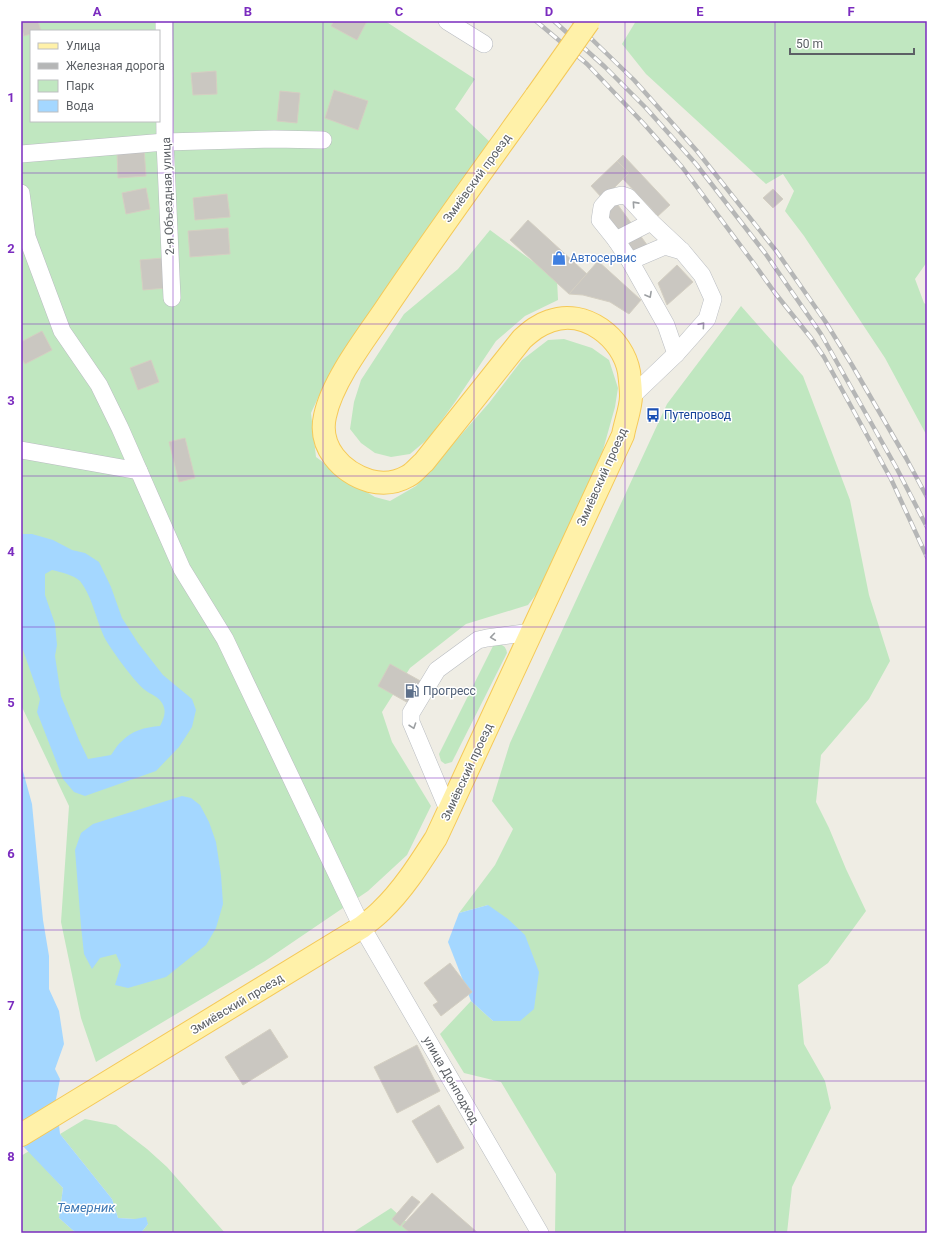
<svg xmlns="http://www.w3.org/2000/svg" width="948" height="1254" viewBox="0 0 948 1254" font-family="Roboto,sans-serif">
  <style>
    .green { fill: #c0e7c0; fill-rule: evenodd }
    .water { fill: #a4d7ff; fill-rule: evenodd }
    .building { fill: #cac7c1; stroke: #d4cfc2 }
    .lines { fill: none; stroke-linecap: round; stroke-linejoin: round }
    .minor-casing { stroke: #b9bcc1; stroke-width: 18 }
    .major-casing { stroke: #f5c958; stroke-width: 24 }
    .minor { stroke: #fff; stroke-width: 17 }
    .major { stroke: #fff1a9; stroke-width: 22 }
    .rail-casing { stroke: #b5b6b6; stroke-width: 4.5 }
    .rail { stroke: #fff; stroke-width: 3; stroke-dasharray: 9; stroke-linecap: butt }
    .major-bridge-casing { stroke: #f5c958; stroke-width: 24; stroke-linecap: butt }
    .major-bridge { stroke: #fff1a9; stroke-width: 22 }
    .oneway { stroke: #9da0a3 }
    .grid { fill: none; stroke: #7b2cbf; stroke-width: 1; stroke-opacity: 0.55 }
    .labels { text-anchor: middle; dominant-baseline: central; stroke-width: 3; stroke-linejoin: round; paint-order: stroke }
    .street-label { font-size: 12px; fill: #5c6065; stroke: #fff }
    .shop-label { font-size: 12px; fill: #366cbe; stroke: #fff; text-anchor: start }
    .transit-label { font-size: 12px; fill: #164399; stroke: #fff; text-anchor: start }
    .service-label { font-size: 12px; fill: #4e5e75; stroke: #fff; text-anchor: start }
    .water-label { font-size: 13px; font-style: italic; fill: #3e78b4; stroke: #fff }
    .neatline { fill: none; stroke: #7b2cbf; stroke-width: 1.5 }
    .grid-label { font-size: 13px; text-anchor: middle; font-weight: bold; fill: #7b2cbf }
  </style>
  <rect width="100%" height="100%" fill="#efede4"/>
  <g class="green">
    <path d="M21,21H385L475,79L455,109L491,143L330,372L311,413L316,457L351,483L375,497L390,501L416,486L489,403L522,360L548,340L564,339L592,348L609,360L618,388L615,407L603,450L544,584L528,605L466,624L410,668L382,712L392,742L431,806L407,855L368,891L265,961L96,1062L81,1018L61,922L69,806L21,705ZM31,31H159V121H31Z"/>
    <path d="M636,21H927V262L915,279L924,303L927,305V436L885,358L804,236L785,211L794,191L783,174L766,184L646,74L622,44Z"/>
    <path d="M490,230L557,279L558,300L525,316L496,341L455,402L429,438L410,454L391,457L375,453L361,443L350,429L354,402L361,380L404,314L458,269Z"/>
    <path d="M741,306L803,376L850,500L869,595L890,661L869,699L821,755L816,802L829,828L846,869L866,911L828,963L798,985L804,1044L825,1081L831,1108L792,1187L787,1233H555L556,1174L501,1082L464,1073L440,1034L471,1001L493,1021L488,905L459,913L495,865L513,829L492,801L510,743L667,404Z"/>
    <path d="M496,644C502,644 506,646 507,653L452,762L445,764L441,761L439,754L493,646Z"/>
    <path d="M85,1119L116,1125L147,1149L167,1167L225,1233H141L148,1224L135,1219L118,1218L112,1199L60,1134Z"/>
    <path d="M29,1151L63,1188L59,1218L76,1233H21V1156Z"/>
    <path d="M391,1208L419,1233H352Z"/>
  </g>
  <g class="water">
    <path d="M21,534H32L53,540L72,550L85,553L99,562L111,587L122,618L138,643L163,675L192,699L196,710L192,727L179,747L156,771L85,796L74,792L63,779L37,712L40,699L21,644ZM52,570C60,572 74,575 80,581C94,599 96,623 107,642C116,656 133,680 145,690C150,694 159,697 162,703C167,711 164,718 160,726C145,727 131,731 121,742C117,745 114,751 111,755L88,759L79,740L61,696L55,656L57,645L55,624L45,595V574Z"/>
    <path d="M21,764L32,804L43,920L49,956V989L59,1011L64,1044L55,1069L60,1079L56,1099L60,1134L112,1199L118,1218L135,1219L146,1217L148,1224L141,1233H76L59,1218L63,1188L21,1144Z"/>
    <path d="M182,796L191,798L200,805L209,822L216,842L221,875L223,904L216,928L206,945L166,977L128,988L115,985L121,965L116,954L100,958L92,969L84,954L81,926L75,850L81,833L93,824Z"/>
    <path d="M488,905L508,919L525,935L539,972L534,1009L520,1021H493L471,1001L448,942L459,913Z"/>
  </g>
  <g class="building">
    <path d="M21,21H38L41,31H31V34L24,36L21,27Z"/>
    <path d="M334,21H367L357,40L331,26Z"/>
    <path d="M216,71L217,94L193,95L191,73Z"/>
    <path d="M334,90L368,101L358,130L325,118Z"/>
    <path d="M280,91L300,93L297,123L277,121Z"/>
    <path d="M144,149L146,176L118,178L117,151Z"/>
    <path d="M623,155L670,205L658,216L623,179L629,173L617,161Z"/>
    <path d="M617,161L629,173L603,199L591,186Z"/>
    <path d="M146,188L150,209L126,214L122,193Z"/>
    <path d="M773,189L783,199L773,208L763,198Z"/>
    <path d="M227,194L230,217L195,220L193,198Z"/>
    <path d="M615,201L653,253L640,262L603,210Z"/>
    <path d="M528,220L587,274L569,294L510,240Z"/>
    <path d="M228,228L230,254L190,257L188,231Z"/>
    <path d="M163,258L166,288L143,290L140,260Z"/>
    <path d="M598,261L641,300L629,314L610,302L583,295L569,294Z"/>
    <path d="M677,265L693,282L667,305L658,283Z"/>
    <path d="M42,331L52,350L25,364L21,357V342Z"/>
    <path d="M151,360L159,382L138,390L130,368Z"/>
    <path d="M185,438L195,478L179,482L169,442Z"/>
    <path d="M390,664L433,688L421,710L378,686Z"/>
    <path d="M450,963L472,992L441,1016L433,1005L438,1002L424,983Z"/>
    <path d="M270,1029L288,1057L243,1085L225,1057Z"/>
    <path d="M417,1045L440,1091L397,1113L374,1067Z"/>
    <path d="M439,1105L464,1148L437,1163L412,1121Z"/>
    <path d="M432,1193L478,1233H410L402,1226Z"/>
    <path d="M412,1196L420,1202L400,1226L392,1219Z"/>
  </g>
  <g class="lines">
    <defs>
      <g id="minor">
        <path d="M164,21L165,142L172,298"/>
        <path d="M447,21L484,44"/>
        <path d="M21,154L165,142L274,139L323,140"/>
        <path d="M21,193L27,237L62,331L99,385L120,428L182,569L225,639L362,927L540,1233"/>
        <path d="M616,240L651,222"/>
        <path d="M630,261L665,246L682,251L702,275L713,299L707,319L676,354L631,397"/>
        <path d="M676,354L666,325L630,261L616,240L600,220L602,207L610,198L622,195L628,197L651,222L682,251"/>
        <path d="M21,450L139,471"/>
        <path d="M449,812L411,722V713L437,670L478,640L487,638L532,632"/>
      </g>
      <path id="major" d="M21,1135L362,927C368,922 375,917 381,911C403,890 420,863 436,838L623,435C625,423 631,408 631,396C631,389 630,380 629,372C623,338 585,308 550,321C538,325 531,331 522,339L424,462C419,466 414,473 408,476C396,483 382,484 370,481C341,472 318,447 325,416C332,382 364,340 384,311C433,238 485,167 536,96"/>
    </defs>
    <use href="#minor" class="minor-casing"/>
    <use href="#major" class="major-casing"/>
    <use href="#minor" class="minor"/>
    <use href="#major" class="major"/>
    <defs>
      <g id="rail">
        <path d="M536,21L587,64L644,124L682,167L755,265L775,293L811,338L824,357L891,479L927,557"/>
        <path d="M554,21L605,67L646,108L696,164L765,253L821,334L896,467L927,527"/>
        <path d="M573,21L634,80L697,151L777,252L825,321L852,365L906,458L927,497"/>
      </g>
    </defs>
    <use href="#rail" class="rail-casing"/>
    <use href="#rail" class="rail"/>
    <defs>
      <path id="major-bridge" d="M536,96L589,21"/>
    </defs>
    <use href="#major-bridge" class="major-bridge-casing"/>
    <use href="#major-bridge" class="major-bridge"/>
  </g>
  <defs><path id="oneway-chevron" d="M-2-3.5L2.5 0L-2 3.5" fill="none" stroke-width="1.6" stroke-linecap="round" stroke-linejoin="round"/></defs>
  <g class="oneway">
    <use href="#oneway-chevron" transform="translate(635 204) rotate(-132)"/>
    <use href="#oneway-chevron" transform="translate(649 295) rotate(61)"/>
    <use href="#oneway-chevron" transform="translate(702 325) rotate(-49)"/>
    <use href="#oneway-chevron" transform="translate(493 637) rotate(172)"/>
    <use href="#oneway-chevron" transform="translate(413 726) rotate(71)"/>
  </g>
  <path class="grid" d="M173,21V1233M323,21V1233M474,21V1233M625,21V1233M775,21V1233M21,173H927M21,324H927M21,476H927M21,627H927M21,778H927M21,930H927M21,1081H927"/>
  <defs>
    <symbol id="shop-bare" viewBox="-9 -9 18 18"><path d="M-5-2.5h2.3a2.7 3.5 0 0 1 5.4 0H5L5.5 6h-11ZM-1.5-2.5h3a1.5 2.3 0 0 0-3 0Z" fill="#3f7fe0" stroke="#fff" stroke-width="2.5" paint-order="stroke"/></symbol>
    <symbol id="bus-bare" viewBox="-9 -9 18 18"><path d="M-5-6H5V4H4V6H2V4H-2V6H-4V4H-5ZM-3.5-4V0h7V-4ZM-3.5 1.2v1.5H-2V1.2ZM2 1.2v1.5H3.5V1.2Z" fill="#1a4fb4" stroke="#fff" stroke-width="2.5" paint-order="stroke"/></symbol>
    <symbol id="fuel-bare" viewBox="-9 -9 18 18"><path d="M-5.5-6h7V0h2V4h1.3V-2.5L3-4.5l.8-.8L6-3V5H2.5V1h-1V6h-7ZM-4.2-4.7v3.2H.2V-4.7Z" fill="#5c6f8a" stroke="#fff" stroke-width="2.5" paint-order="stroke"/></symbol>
  </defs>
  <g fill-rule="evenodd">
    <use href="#shop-bare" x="549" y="248" width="20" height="20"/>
    <use href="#bus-bare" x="643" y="405" width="20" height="20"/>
    <use href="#fuel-bare" x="402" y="681" width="20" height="20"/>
  </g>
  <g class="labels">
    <g class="street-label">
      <text transform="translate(477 178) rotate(-54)">Змиёвский проезд</text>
      <text transform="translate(168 196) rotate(-92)">2-я Объездная улица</text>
      <text transform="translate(602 477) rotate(-66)">Змиёвский проезд</text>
      <text transform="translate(467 772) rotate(-65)">Змиёвский проезд</text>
      <text transform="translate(237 1004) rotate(-31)">Змиёвский проезд</text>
      <text transform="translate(451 1080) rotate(60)">улица Донподход</text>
    </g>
    <g class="shop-label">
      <text x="570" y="258">Автосервис</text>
    </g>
    <g class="transit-label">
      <text x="664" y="415">Путепровод</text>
    </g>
    <g class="service-label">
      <text x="423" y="691">Прогресс</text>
    </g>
    <g class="water-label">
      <text x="86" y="1207">Темерник</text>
    </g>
  </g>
  <rect width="948" height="1254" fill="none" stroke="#ffffff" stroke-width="44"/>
  <rect x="30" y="30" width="130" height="92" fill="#ffffff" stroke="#bebfc1"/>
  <rect x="38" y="43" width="20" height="6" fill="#fff1a9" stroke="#bebfc1"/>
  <text x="66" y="50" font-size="12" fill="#5c6065">Улица</text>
  <rect x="38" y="63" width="20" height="6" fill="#b5b6b6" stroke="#bebfc1"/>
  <text x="66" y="70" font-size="12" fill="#5c6065">Железная дорога</text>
  <rect x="38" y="80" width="20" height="12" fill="#c0e7c0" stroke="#bebfc1"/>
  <text x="66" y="90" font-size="12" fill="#5c6065">Парк</text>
  <rect x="38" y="100" width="20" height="12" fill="#a4d7ff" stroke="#bebfc1"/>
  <text x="66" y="110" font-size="12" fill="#5c6065">Вода</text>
  <path d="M790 48v6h124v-6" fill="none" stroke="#5c6065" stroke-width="2"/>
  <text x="796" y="48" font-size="12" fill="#5c6065" stroke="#ffffff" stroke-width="3" paint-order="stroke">50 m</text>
  <rect x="22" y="22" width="904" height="1210" class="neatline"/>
  <g class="grid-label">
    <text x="97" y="16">A</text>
    <text x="248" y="16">B</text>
    <text x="399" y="16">C</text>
    <text x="549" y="16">D</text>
    <text x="700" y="16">E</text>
    <text x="851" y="16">F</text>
    <text x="11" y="102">1</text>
    <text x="11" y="253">2</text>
    <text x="11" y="405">3</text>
    <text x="11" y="556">4</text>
    <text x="11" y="707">5</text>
    <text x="11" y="858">6</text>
    <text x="11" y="1010">7</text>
    <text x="11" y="1161">8</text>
  </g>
</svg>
